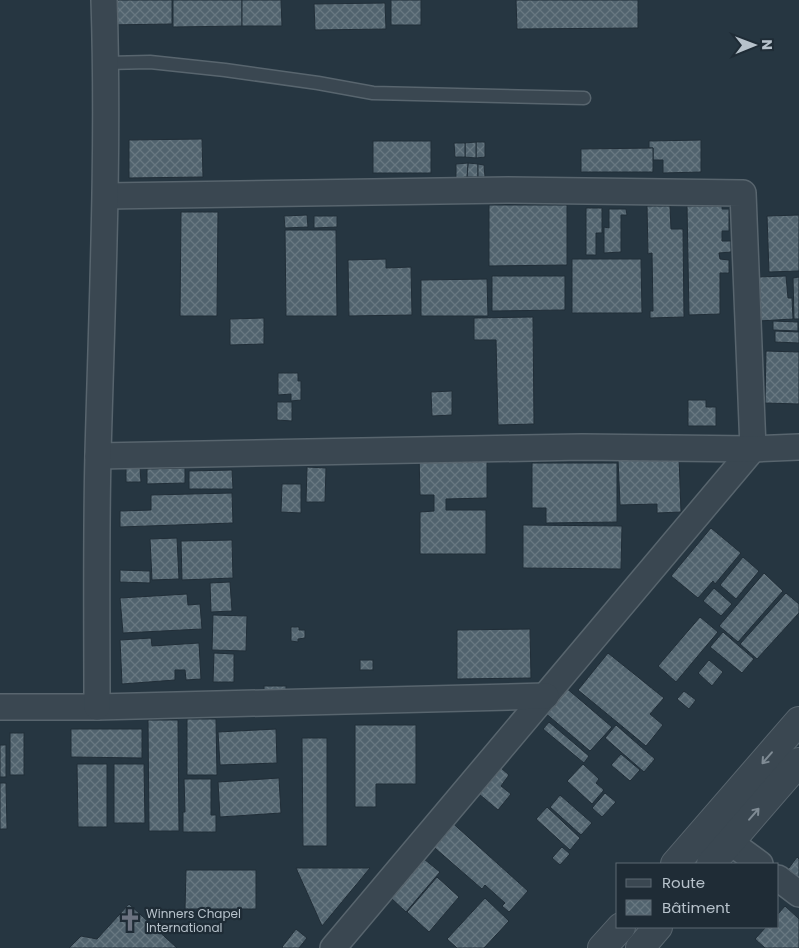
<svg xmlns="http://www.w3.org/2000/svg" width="799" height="948" viewBox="0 0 799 948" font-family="Poppins,sans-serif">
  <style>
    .building { fill: url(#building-cross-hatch); stroke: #212e38 }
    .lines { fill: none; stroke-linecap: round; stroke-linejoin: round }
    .service-casing { stroke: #58656e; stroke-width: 15 }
    .minor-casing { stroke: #58656e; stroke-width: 28 }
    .tertiary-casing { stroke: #58656e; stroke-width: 30 }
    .service { stroke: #3a4751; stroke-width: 12 }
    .minor { stroke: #3a4751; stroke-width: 25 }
    .tertiary { stroke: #3a4751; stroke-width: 28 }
    .oneway { stroke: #7f8b94 }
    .labels { text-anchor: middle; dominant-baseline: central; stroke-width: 4.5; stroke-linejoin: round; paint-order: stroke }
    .poi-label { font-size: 12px; fill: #b7c2cb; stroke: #1f2c36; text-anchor: start }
  </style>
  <defs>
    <pattern id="building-cross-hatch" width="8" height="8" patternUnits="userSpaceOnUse" patternTransform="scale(1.25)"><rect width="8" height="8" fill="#51636e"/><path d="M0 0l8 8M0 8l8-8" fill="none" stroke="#687881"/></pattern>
  </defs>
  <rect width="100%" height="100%" fill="#263641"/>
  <g class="building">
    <path d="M106,0H172V24L107,25Z"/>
    <path d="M173,0H242V26L173,27Z"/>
    <path d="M242,0H281L282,26H242Z"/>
    <rect x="391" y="0" width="30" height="25"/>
    <path d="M516,0H638V28L517,29Z"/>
    <path d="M385,3L386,29L315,30L314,4Z"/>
    <path d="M202,139L203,177L129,178V140Z"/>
    <path d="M701,140V172L663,173V160H653V148H649V141Z"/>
    <rect x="373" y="141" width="58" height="32"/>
    <path d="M476,142H485V157L476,158Z"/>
    <path d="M476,142V158L465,157V143Z"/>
    <path d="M454,143H465V157H455Z"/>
    <path d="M653,148V172H581V149Z"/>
    <path d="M468,163L478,164V177H467Z"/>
    <path d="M468,163L467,177L456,178V164Z"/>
    <path d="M478,164L484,165L485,177H478Z"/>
    <path d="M489,205H567V265L489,266Z"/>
    <path d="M647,206H670L671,229H683L684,317L650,318V311H653L652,253L648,254Z"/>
    <path d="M687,206H722V209H729V231H722V241H731V252L719,253L720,259L729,260V273H720V314L689,315Z"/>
    <path d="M586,208H602V233H596V255H586Z"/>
    <path d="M609,209H626L627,215H621V252L604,253V227L609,228Z"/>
    <path d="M181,212H218L217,316H180Z"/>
    <path d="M307,215L308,227L285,228L284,216Z"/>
    <path d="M799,215V271L769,272L767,216Z"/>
    <path d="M314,216H337V227L314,228Z"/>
    <path d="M285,230H336L337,316H286Z"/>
    <path d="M386,259V268L411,267L412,315L349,316L348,260Z"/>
    <path d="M572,259H641L642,313H572Z"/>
    <path d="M492,276H565V310L492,311Z"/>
    <path d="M786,276L788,298H792L793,319L759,321L757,277Z"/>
    <path d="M799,277V319H794L793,278Z"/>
    <path d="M487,279L488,316H421V280Z"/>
    <path d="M533,317L534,424L498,425L496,340H474V318Z"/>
    <path d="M264,318V344L230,345V319Z"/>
    <path d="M773,321L798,322V331L773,330Z"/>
    <path d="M775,331L799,332V343L775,342Z"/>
    <path d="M766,351L799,352V404L765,403Z"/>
    <path d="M278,373H298V381H301V400L291,401V394L278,395Z"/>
    <path d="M452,391V415L432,416L431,392Z"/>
    <path d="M688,400H706V407H716V426H688Z"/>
    <path d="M277,402H292V421L277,420Z"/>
    <path d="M419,455H487V498L446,499V510H486V554H420V512L434,511V495H420Z"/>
    <path d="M679,456L681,512L657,513V504L620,505L618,459Z"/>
    <path d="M532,463H617V522L546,523V508H532Z"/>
    <path d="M307,467L326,468L325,502H306Z"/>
    <path d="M126,468H140L141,482H126Z"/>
    <path d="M185,468V483L147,484V469Z"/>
    <path d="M232,470L233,489H189V471Z"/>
    <path d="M282,484H301V513L281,512Z"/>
    <path d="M232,493L233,523L120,527V511L151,510V495Z"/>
    <path d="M523,525L622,526L621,569L523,568Z"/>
    <path d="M711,528L741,553L715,584L713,581L698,598L671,576Z"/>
    <path d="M177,538L179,579L152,580L150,539Z"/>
    <path d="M232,540L233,578L182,580L181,541Z"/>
    <path d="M743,557L759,571L736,599L720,585Z"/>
    <path d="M120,570L150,571V583L120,582Z"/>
    <path d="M764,573L783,591L738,642L719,626Z"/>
    <path d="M230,582L232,611L211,612L210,583Z"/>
    <path d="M714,588L732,604L721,616L703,601Z"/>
    <path d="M786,593L799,604V613L757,659L740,644Z"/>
    <path d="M187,594L188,605L200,604L202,629L123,633L120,598Z"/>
    <path d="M213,615L247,616L246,651L212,650Z"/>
    <path d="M700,617L718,632L676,682L658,666Z"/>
    <path d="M291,627H299V630H305V638L298,639V642L291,641Z"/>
    <path d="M530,629L531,678L457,679V630Z"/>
    <path d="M723,632L754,659L742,673L710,647Z"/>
    <path d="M151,638L152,646L199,643L201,679L186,680L185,670H175V680L122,684L120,640Z"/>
    <path d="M214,653L234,654V682H213Z"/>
    <path d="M608,653L664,698L650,714L663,725L646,746L578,690Z"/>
    <rect x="360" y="660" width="13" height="10"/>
    <path d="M709,660L723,672L712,686L698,673Z"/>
    <rect x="264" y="686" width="22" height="11"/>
    <path d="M565,687L612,727L590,751L544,712Z"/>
    <path d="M684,691L696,700L689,709L677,699Z"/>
    <path d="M187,719H216L217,775H187Z"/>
    <path d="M148,720H178L179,831H149Z"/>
    <path d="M549,722L589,756L584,763L543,729Z"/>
    <path d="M355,725H416V784H376V807H355Z"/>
    <path d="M616,725L655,759L644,772L605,738Z"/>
    <path d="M71,729H142V758L71,757Z"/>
    <path d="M276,729L277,763L220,765L218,732Z"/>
    <rect x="10" y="733" width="14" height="42"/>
    <path d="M302,738H327V846H303Z"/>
    <rect x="0" y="745" width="6" height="32"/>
    <path d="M621,754L640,770L630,781L611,765Z"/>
    <path d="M77,764H107V827H78Z"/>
    <path d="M114,764H144L145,823H114Z"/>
    <path d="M583,764L599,779L596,783L604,790L592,804L567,781Z"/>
    <path d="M501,768L509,775L501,786L511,794L498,810L479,794Z"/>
    <path d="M279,778L281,813L220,817L218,782Z"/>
    <path d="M184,779H211V815H216V832H183V812H185Z"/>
    <path d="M0,783H6L7,829H0Z"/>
    <path d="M605,793L616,802L602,817L592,808Z"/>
    <path d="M560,795L592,823L581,835L550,807Z"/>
    <path d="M547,807L580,838L570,850L536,819Z"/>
    <path d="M448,819L528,891L509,912L502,906L505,903L485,885L482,889L428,842Z"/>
    <path d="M562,847L570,854L560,865L552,858Z"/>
    <path d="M797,857L799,859V887L783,876Z"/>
    <path d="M424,859L440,872L406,912L391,898Z"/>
    <path d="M296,868H370L322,926Z"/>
    <path d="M186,870H256V909H185Z"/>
    <path d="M437,877L459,897L429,932L407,912Z"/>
    <path d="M485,898L509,921L484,948H457L447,939Z"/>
    <path d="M129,904L177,948H69L81,936L97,939Z"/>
    <path d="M785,906L799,919V948H765L755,939L766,927H778V914Z"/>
    <path d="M296,929L307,938L299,948H283L282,947Z"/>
  </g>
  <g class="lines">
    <defs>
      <path id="service" d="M106,63L150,62L225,70L318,83L373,93L584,98"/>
      <g id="minor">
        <path d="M106,196L508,190L743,193L753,449L333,948"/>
        <path d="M98,456L582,447L753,449L799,447"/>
        <path d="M0,707H97L546,696"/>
        <path d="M97,707C97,622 96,538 98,454C102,302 109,151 104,0"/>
        <path d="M730,842L760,864"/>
        <path d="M778,878L799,894"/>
      </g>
      <g id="tertiary">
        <path d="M675,864L799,721"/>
        <path d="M711,864L799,762"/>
        <path d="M602,948L621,927"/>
        <path d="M640,948L658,927"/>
      </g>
    </defs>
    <use href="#service" class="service-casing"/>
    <use href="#minor" class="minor-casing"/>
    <use href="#tertiary" class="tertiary-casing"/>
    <use href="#service" class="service"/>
    <use href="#minor" class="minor"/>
    <use href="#tertiary" class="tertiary"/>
  </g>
  <defs><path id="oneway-shaft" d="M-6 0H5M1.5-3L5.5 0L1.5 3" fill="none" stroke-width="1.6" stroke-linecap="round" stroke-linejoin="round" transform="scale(1.25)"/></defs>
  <g class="oneway">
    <use href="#oneway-shaft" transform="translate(767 758) rotate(131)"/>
    <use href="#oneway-shaft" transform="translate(754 814) rotate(-49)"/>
  </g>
  <defs>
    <symbol id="church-bare" viewBox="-9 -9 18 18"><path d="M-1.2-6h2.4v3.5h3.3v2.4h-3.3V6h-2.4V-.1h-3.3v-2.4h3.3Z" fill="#6b7280" stroke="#1f2c36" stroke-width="2.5" paint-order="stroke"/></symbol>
  </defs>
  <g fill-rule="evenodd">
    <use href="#church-bare" x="114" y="904" width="32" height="32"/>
  </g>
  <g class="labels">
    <g class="poi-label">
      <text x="146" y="913">Winners Chapel<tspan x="146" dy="14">International</tspan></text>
    </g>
  </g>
  <rect x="616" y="863" width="162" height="65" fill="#1f2c36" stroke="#5c6872"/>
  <rect x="626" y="879" width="25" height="8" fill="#3a4751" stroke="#5c6872"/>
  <text x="662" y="888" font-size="15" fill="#b7c2cb">Route</text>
  <rect x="626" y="900" width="25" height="15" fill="url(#building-cross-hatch)" stroke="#5c6872"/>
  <text x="662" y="913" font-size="15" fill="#b7c2cb">Bâtiment</text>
  <g transform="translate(754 45) rotate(89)" stroke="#1f2c36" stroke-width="4" paint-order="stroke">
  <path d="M0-4L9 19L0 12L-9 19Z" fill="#b7c2cb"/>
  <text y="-8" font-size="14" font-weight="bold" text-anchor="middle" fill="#b7c2cb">N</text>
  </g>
</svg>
